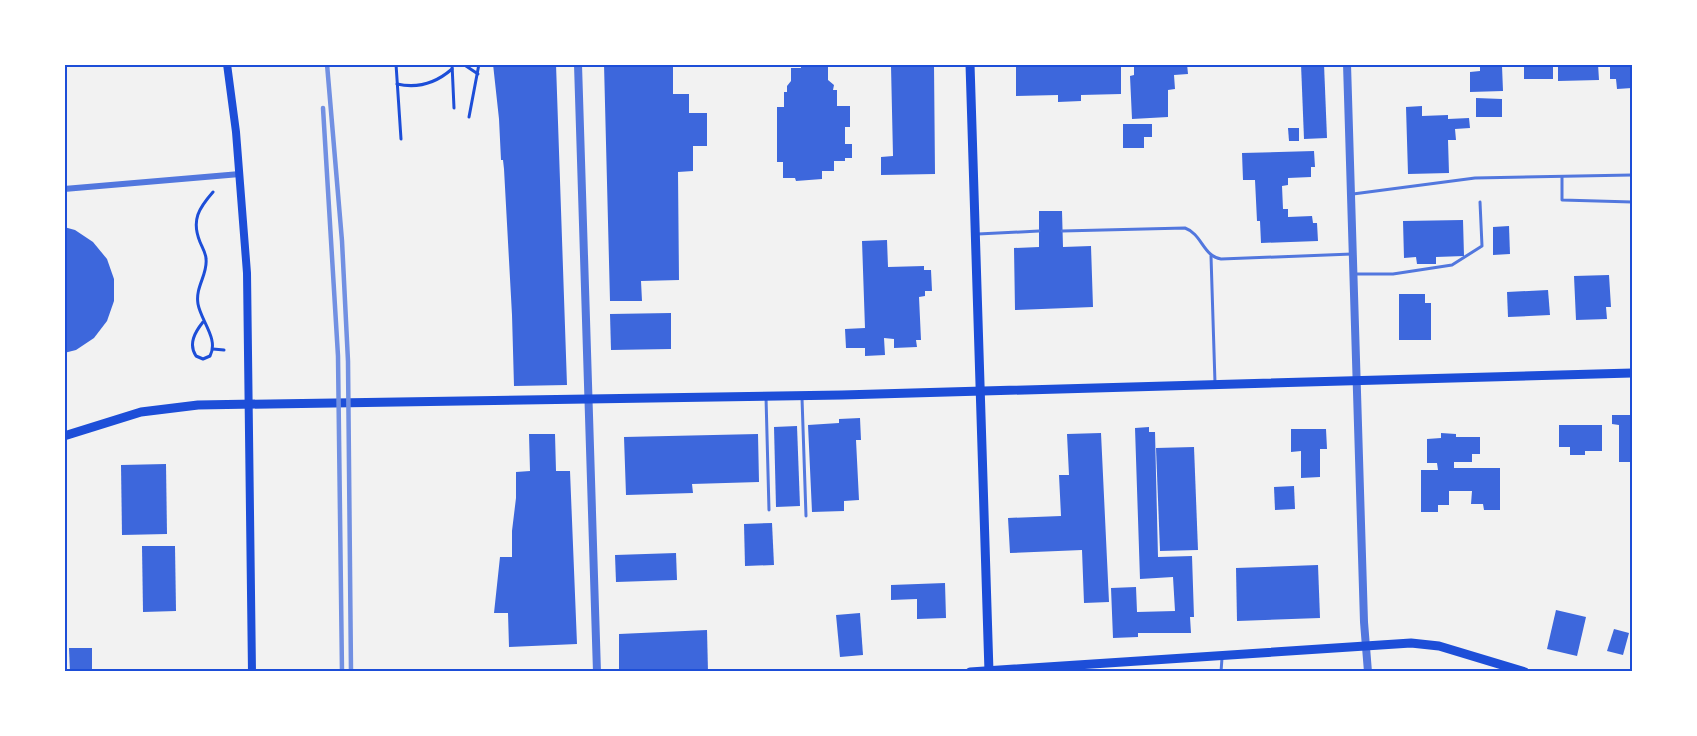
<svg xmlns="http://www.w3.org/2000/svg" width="1697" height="736" viewBox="0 0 1697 736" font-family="Commissioner,sans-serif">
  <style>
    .building { fill: #3d67dc }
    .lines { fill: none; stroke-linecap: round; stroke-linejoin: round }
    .path { stroke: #1d4ed8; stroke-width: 3 }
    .service { stroke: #5277de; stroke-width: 3 }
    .minor { stroke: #5277de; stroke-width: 6 }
    .tertiary { stroke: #5277de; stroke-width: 8 }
    .secondary { stroke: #1d4ed8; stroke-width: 8 }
    .primary { stroke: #1d4ed8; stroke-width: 9 }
    .rail { stroke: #7290e2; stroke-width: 4.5 }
    .neatline { fill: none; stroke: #1d4ed8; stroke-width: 2 }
  </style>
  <rect width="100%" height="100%" fill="#f2f2f2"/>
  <g class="building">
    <path d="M493,64H556L567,385L514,386L512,315L504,169L503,160H501L499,119Z"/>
    <path d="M604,64H673V94H689V113H707V146H693V171L678,172L679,280L641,281L642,301H610Z"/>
    <path d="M803,64L828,67V80L834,85L833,90H837V106H850V127H845V144H852V158H845V161H834V171H822V179L796,181L795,178H783V162H777V107H784V92H787V86L791,81V68H801V65Z"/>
    <path d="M1016,64H1121V94L1081,95V101L1058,102V95L1016,96Z"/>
    <path d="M1134,64H1187L1188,74L1174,75L1175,89L1168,90V117L1132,119L1130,76L1134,75Z"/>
    <path d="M1301,64H1324L1327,138L1304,139Z"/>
    <rect x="1524" y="64" width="29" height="15"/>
    <path d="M1558,64H1598L1599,80L1558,81Z"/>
    <path d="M1610,64H1632V88L1617,89L1616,79H1610Z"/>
    <path d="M934,65L935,174L881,175V157L893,156L891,66Z"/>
    <path d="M1502,66L1503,91L1470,92V72L1480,71V67Z"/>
    <path d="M1476,98L1502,99V117H1476Z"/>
    <path d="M1422,106V116L1448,115V119L1469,118L1470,128L1455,129L1456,140H1448L1449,173L1408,174L1406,107Z"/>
    <path d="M1123,124H1152V137H1144V148H1123Z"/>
    <path d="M1288,128H1299V141H1289Z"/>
    <path d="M1314,151L1315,167H1311V177L1288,178V185L1282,186L1283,209H1288V217L1312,216L1313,223H1317L1318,241L1261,243L1260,221H1257L1255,180H1243L1242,153Z"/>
    <path d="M1039,211H1062L1063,247L1091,246L1093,307L1015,310L1014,248L1039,247Z"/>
    <path d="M1463,220L1464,256L1436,257V264H1417L1416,257L1404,258L1403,221Z"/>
    <path d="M1509,226L1510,254L1493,255V227Z"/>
    <path d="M64,227L75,230L93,242L107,259L114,279V301L107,321L94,338L76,350L64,353Z"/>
    <path d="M887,240L888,267L924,266V270H931L932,291H925V296L919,297L921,340H916L917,347L894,348V339L884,338L885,355L865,356V348H846L845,329L865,328L862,241Z"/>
    <path d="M1609,275L1611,307H1606L1607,319L1576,320L1574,276Z"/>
    <path d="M1548,290L1550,315L1508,317L1507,292Z"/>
    <path d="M1399,294H1425V303H1431V340H1399Z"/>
    <path d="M671,313V349L611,350L610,314Z"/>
    <path d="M1612,415H1632V462H1619V425L1612,424Z"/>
    <path d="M860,418L861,440H856L859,500L844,501V511L812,512L808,425L839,423V419Z"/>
    <path d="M1559,425H1602V451H1585V455H1570V447H1559Z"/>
    <path d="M797,426L800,506L776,507L774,427Z"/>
    <path d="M1149,427V432H1155L1158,557L1192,556L1194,617H1190L1191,633H1138V637L1113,638L1111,588L1136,587L1137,612L1175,611L1173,577L1140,579L1135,428Z"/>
    <path d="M1291,429H1326L1327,449H1320V477L1301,478V451L1291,452Z"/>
    <path d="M1101,433L1109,602L1084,603L1082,550L1010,553L1008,518L1061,516L1059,475H1069L1067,434Z"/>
    <path d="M1441,433L1456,434V437H1480V454H1472V462H1454V468H1500V510H1484L1483,504H1471L1472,491H1449V505H1438V512H1421V470H1438L1437,463H1427V439L1441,438Z"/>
    <path d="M529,434H555L556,471H570L577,644L509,647L508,613H494L500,557H512V531L516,498V472L530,471Z"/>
    <path d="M758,434L759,482L692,484L693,493L626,495L624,437Z"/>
    <path d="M1194,447L1198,550L1160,551L1156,448Z"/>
    <path d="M166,464L167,534L122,535L121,465Z"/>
    <path d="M1294,486L1295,509L1275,510L1274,487Z"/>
    <path d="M772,523L774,565L745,566L744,524Z"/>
    <path d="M142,546H175L176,611L143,612Z"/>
    <path d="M676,553L677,580L616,582L615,555Z"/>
    <path d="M1318,565L1320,618L1237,621L1236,568Z"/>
    <path d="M945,583L946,618L917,619V599L891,600V585Z"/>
    <path d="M1556,610L1586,617L1577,656L1547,649Z"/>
    <path d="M860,613L863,655L840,657L836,615Z"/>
    <path d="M1614,629L1629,633L1623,655L1607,651Z"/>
    <path d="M707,630L708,672H619V634Z"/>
    <path d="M69,648H92V672H70Z"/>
  </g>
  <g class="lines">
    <g class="path">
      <path d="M396,64L401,139"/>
      <path d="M452,64L454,108"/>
      <path d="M463,64L478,74"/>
      <path d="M397,84C419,89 436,83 452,69"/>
      <path d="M469,117L479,64"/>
      <path d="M203,322C195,332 188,344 196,356L203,359L210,356C219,339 201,321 198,304C195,287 208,274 206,259C206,253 202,247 200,242C191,220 199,208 213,192"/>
      <path d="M213,349L224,350"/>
    </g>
    <g class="service">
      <path d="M1562,177V200L1632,202"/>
      <path d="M1353,194L1475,178L1632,175"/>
      <path d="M1062,231L1185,228C1202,234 1203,256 1221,259L1352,254"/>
      <path d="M978,234L1039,231"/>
      <path d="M1211,256L1215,383"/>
      <path d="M1354,274H1393L1452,265L1482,246L1480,202"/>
      <path d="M766,397L769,510"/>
      <path d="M802,398L806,516"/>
      <path d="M1221,672L1222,658"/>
    </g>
    <path class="minor" d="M64,189L240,174"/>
    <g class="tertiary">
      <path d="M578,64L597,672"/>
      <path d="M1347,64L1364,622L1368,672"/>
    </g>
    <path class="secondary" d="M227,64L236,132L247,273L252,672"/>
    <g class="primary">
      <path d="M970,64L989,672"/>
      <path d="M64,436L141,412L198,405L842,395L1632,373"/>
      <path d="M970,672L1411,643L1439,646L1525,672"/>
    </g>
    <g class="rail">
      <path d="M327,64L342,241L348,361L351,672"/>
      <path d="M323,108L338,356L342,672"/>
    </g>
  </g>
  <rect width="1697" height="736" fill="none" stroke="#ffffff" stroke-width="132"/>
  <rect x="66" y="66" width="1565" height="604" class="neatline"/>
</svg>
